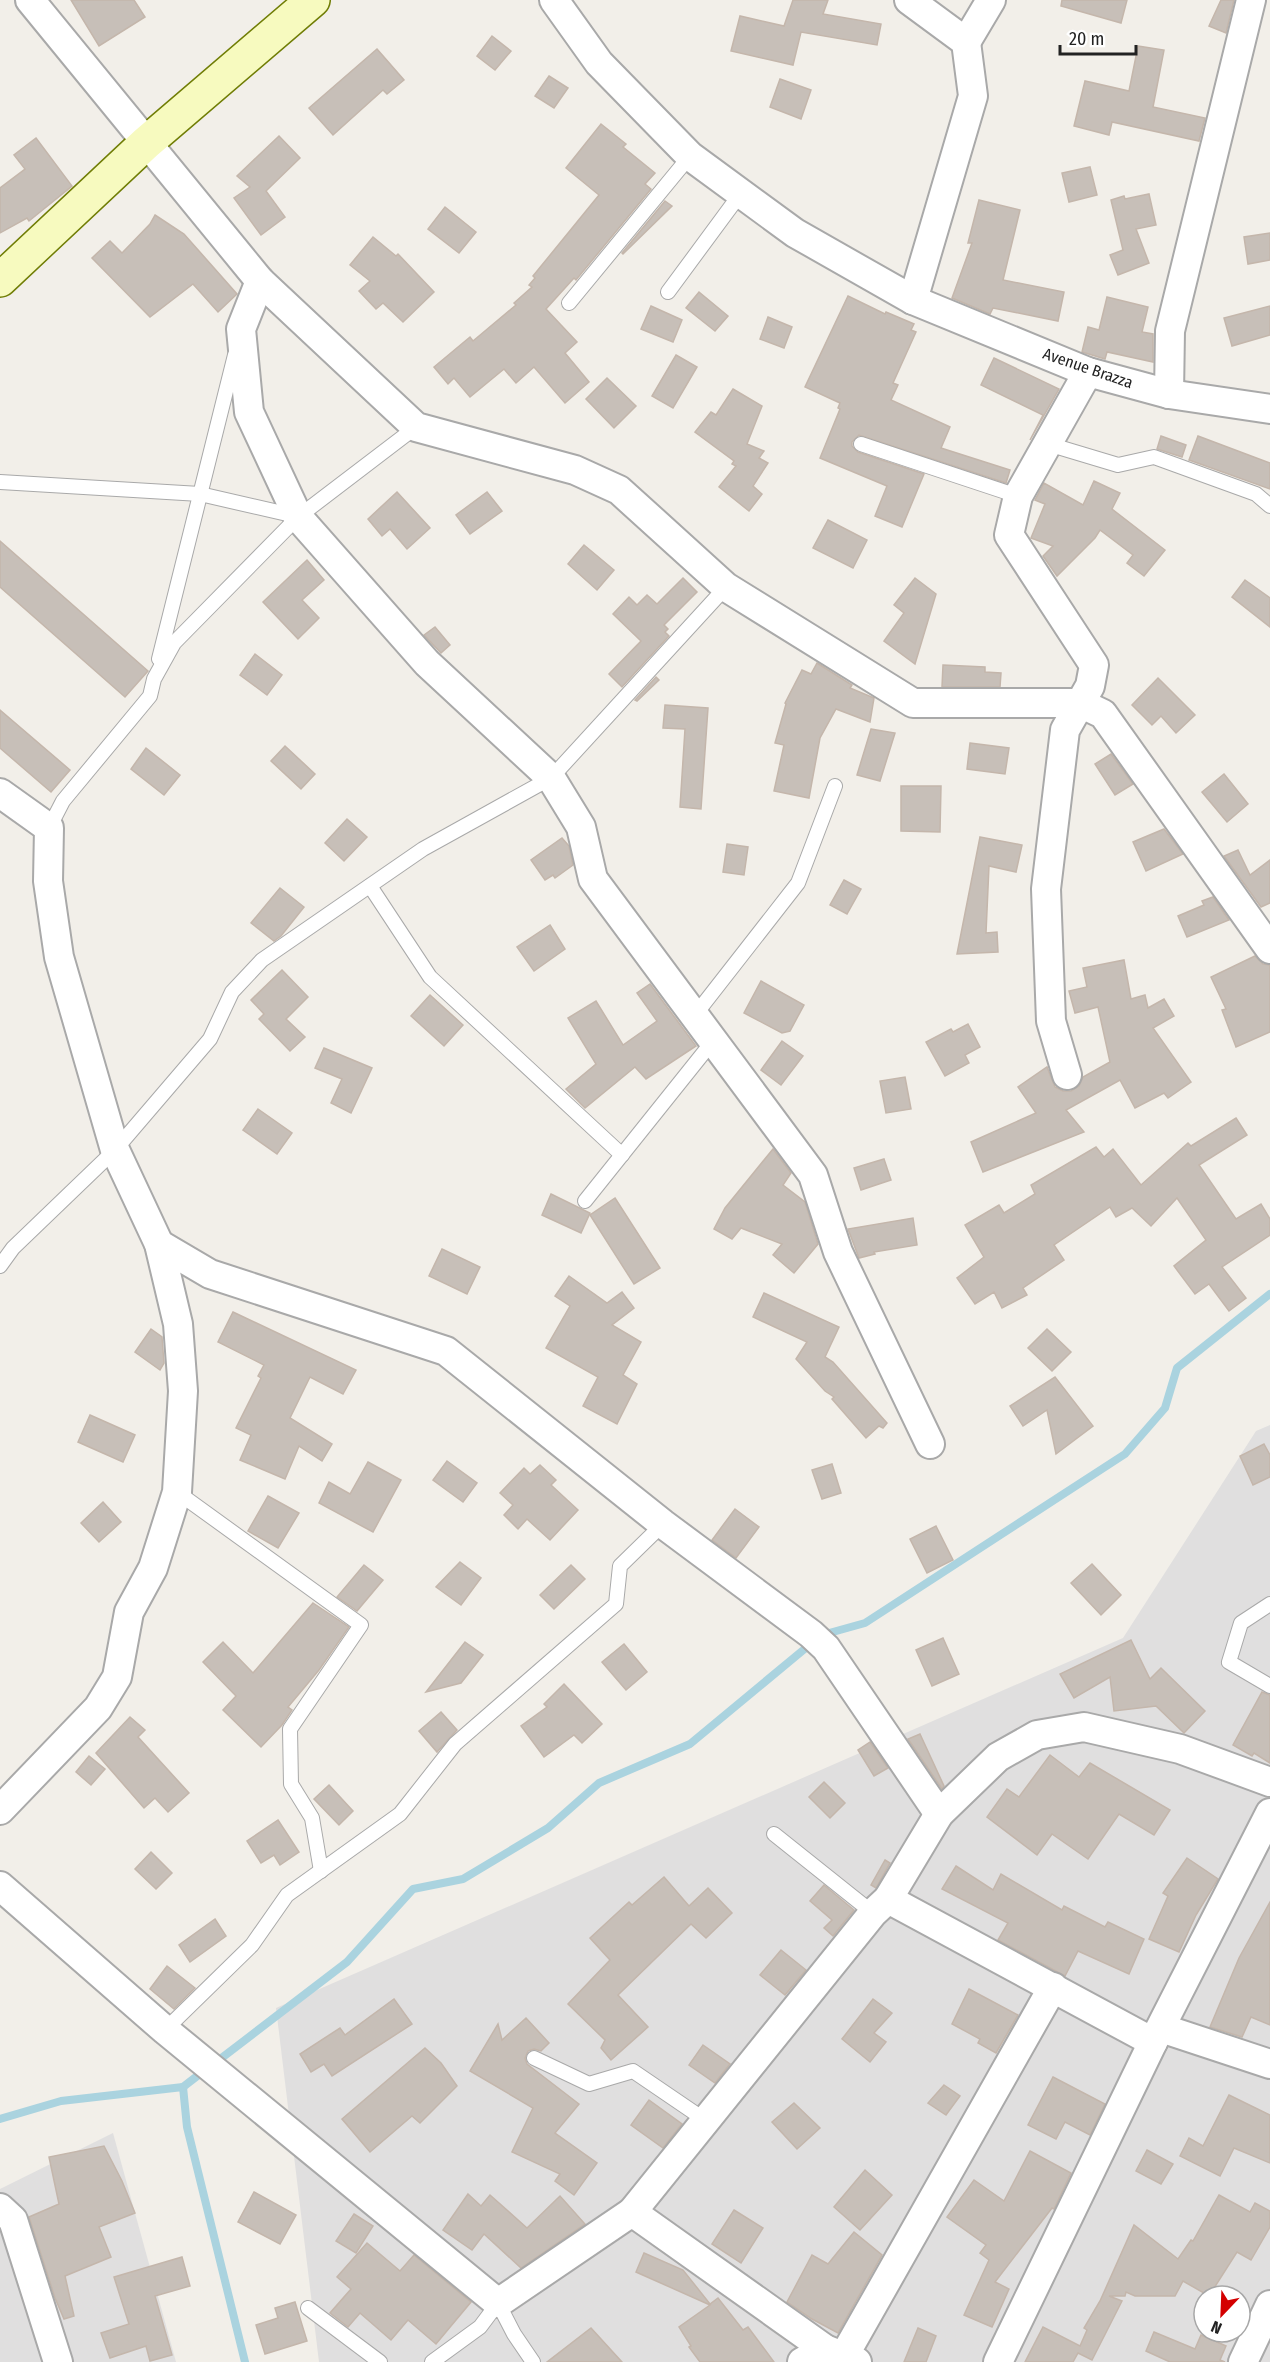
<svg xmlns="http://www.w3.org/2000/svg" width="1270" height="2362" viewBox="0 0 1270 2362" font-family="'Fira Sans Condensed',sans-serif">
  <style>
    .residential { fill: #e0dfdf; fill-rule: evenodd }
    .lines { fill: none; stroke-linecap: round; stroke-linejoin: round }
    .stream { stroke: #aad3df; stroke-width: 8 }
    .building { fill: #c7bfb8; stroke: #c4b6ab; stroke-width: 1.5 }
    .lane-casing { stroke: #a9a9a9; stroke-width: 16 }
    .street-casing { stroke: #a9a9a9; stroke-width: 32 }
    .secondary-casing { stroke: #707d05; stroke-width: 36 }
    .lane { stroke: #fff; stroke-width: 14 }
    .street { stroke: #fff; stroke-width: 28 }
    .secondary { stroke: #f7fabf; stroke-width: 33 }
    .labels { text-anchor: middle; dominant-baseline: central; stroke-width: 4.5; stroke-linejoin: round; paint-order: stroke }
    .street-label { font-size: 16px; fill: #222; stroke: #fff }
  </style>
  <rect width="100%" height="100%" fill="#f2efe9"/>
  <g class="residential">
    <path d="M1270,1425V2362H319L276,2008L1123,1638L1256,1431ZM1204,2296H1240V2332H1204Z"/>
    <path d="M113,2133L176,2362H0V2189Z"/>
  </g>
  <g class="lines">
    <g class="stream">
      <path d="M822,1635L865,1623L1125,1454L1165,1408L1177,1368L1270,1294"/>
      <path d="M215,2063L347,1962L413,1889L463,1879L548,1828L599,1783L690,1744L813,1642"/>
      <path d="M183,2087L187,2127L245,2362"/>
      <path d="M0,2119L61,2101L183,2087L205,2070"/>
    </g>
  </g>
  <g class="building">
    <path d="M71,0H134L145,17L99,46Z"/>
    <path d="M793,0H828L823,14L881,24L877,45L801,32L793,65L731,51L740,16L784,26Z"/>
    <path d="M1062,0H1127L1121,23L1061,6Z"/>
    <path d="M1221,0H1234L1226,33L1209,26Z"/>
    <path d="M492,36L511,51L495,70L477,56Z"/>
    <path d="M1138,46L1164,50L1153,107L1205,118L1199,141L1112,122L1109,135L1074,126L1085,81L1129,91Z"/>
    <path d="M377,49L404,80L387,94L383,90L333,135L309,108Z"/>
    <path d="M549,76L568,88L554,108L535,96Z"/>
    <path d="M780,79L811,90L801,119L770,107Z"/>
    <path d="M601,124L626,144L623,147L655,173L645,184L651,189L576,280L574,278L546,309L577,342L565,353L589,382L565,403L534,367L516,383L504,369L470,397L454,378L448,384L434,367L470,337L473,341L516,305L514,303L532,287L529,285L535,278L533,276L599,195L566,168Z"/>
    <path d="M279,136L300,158L266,191L285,217L261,235L234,198L250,187L237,176Z"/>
    <path d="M36,138L72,186L29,221L27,218L0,233V188L25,169L14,155Z"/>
    <path d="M1090,167L1097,195L1069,202L1062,173Z"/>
    <path d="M1149,194L1156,225L1136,229L1149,263L1118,275L1110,255L1123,250L1111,200L1124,196L1125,199Z"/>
    <path d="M979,200L1020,210L1003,280L1064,292L1058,321L993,308L990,314L952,298L972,243H968Z"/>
    <path d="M665,201L672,206L623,254L622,253Z"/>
    <path d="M445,207L476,232L459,253L428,229Z"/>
    <path d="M155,215L184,234L237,294L218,312L193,284L150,317L92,258L110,241L122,253L150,224Z"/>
    <path d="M1270,233V260L1248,264L1244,237Z"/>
    <path d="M373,237L396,256L398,254L434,292L403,322L383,303L376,309L359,291L370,281L350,265Z"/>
    <path d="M699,292L728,316L715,331L686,308Z"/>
    <path d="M848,296L885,314L886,312L914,324L911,330L916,332L893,383L898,385L891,400L950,427L941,448L1010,470L1006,483L859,435L852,442V446L858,452L924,474L902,527L875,516L887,486L820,458L840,409L838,408L840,403L805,387Z"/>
    <path d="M1107,297L1148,307L1142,332L1153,334V362L1107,352L1105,359L1082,352L1088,327L1099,330Z"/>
    <path d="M651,306L682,320L673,342L641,329Z"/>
    <path d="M1270,306V335L1232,346L1224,318Z"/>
    <path d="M768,317L792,327L784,348L760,339Z"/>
    <path d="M676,355L697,367L673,408L652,396Z"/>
    <path d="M994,358L1059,389L1030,440L1043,415L981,385Z"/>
    <path d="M607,378L636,406L614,428L586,399Z"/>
    <path d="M733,389L762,406L747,444L764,451L759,458L768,463L753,486L762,494L749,511L719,487L736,466L732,464L734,461L695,432L711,412L716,415Z"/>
    <path d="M1161,436L1186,445L1182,457L1157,449Z"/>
    <path d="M1198,436L1270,463V489L1189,460Z"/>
    <path d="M1094,481L1120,493L1112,509L1165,550L1144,576L1127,563L1133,555L1100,530L1095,538L1057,576L1043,556L1053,546L1031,538L1045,504L1035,500L1044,483L1083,505Z"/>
    <path d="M397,492L430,528L407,549L390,529L382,536L368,519Z"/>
    <path d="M487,492L502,511L470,534L456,515Z"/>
    <path d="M828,520L867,540L853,568L813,548Z"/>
    <path d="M0,541L148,671L125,697L0,587Z"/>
    <path d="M584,545L614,570L597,590L568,564Z"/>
    <path d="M307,560L324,580L302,600L319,618L298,639L263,602Z"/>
    <path d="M683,578L697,592L664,625L668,629L665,632L669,636L622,687L609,674L641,641L613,614L629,597L637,605L647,595L657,604Z"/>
    <path d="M915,578L936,594L915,664L884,641L904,613L894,605Z"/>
    <path d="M1245,580L1270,598V627L1232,597Z"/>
    <path d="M435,627L450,645L441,653L424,635Z"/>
    <path d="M255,654L282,675L267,695L240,675Z"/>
    <path d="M817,663L852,685L850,688L874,698L870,722L836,709L820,738L809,798L774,791L784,745L775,743L786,704L785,703L802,670L811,674Z"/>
    <path d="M943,665L985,667V672L1001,673L1000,687H942Z"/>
    <path d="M656,677L659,680L637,701L635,700Z"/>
    <path d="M1158,678L1195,715L1176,733L1161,716L1152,725L1132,705Z"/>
    <path d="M665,705L708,708L701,809L680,807L685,729L663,728Z"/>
    <path d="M0,710L70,770L51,792L0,748Z"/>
    <path d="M871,729L895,733L880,781L857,775Z"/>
    <path d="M970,743L1009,748L1005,774L967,769Z"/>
    <path d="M285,746L315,774L301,789L271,761Z"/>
    <path d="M146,748L180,775L164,795L131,769Z"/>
    <path d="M1111,754L1133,784L1115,795L1095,764Z"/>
    <path d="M1224,774L1248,804L1227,822L1202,792Z"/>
    <path d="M901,786H941L940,832L901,831Z"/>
    <path d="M347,819L367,837L344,861L325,843Z"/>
    <path d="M1164,829L1183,854L1146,871L1133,842Z"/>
    <path d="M980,837L1022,845L1016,872L989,866L986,933L997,932L998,952L957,954Z"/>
    <path d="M562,838L569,846L573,865L555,878L553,875L545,880L531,860Z"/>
    <path d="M727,844L748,847L744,875L723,872Z"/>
    <path d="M1238,850L1250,875L1270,860V903L1261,907L1224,856Z"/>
    <path d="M844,880L861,889L847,914L830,905Z"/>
    <path d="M280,888L304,907L281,936L274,941L251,923Z"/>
    <path d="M1213,897L1229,920L1187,937L1178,916L1204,905L1202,901Z"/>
    <path d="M550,925L565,949L534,971L517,947Z"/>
    <path d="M1255,956L1263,964L1270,965V1032L1236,1047L1222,1010L1226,1009L1211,977Z"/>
    <path d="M1124,960L1131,999L1145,995L1148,1008L1164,999L1174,1016L1153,1028L1191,1082L1168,1098L1164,1093L1135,1108L1120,1080L1066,1110L1084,1132L983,1172L971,1142L1036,1113L1018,1087L1047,1067L1055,1087L1063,1091H1071L1079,1086L1083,1077L1110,1062L1098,1007L1075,1013L1069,991L1087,987L1083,968Z"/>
    <path d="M282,970L308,997L286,1019L305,1037L290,1051L259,1019L264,1014L251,1000Z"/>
    <path d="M761,981L804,1005L790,1031L782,1033L744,1013Z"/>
    <path d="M650,984L696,1046L646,1079L635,1067L585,1108L566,1089L596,1064L568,1018L596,1001L623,1045L657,1021L637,993Z"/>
    <path d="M430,995L463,1025L444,1046L411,1016Z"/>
    <path d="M968,1024L980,1047L965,1055L969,1063L945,1076L926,1042L951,1029L953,1032Z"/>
    <path d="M782,1041L803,1056L781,1085L761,1070Z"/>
    <path d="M324,1048L372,1068L351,1113L331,1103L342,1079L315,1068Z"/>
    <path d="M905,1077L911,1109L886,1113L880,1081Z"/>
    <path d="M258,1109L292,1133L277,1154L243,1130Z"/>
    <path d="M1236,1118L1247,1135L1199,1165L1236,1219L1261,1204L1270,1219V1235L1222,1267L1246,1298L1229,1311L1209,1284L1195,1294L1174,1266L1206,1240L1177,1198L1151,1226L1132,1208L1116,1217L1110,1207L1054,1245L1064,1260L1023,1288L1027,1295L1002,1308L994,1292L975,1304L957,1278L984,1257L965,1225L999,1205L1004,1213L1035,1194L1031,1185L1096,1147L1104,1157L1113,1149L1141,1185L1188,1143L1191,1146Z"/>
    <path d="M773,1149L791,1173L783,1185L805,1202L818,1244L794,1273L773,1255L782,1244L741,1228L732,1239L714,1229L725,1208Z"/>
    <path d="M884,1159L891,1180L861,1190L854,1168Z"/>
    <path d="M551,1194L590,1213L581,1233L542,1215Z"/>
    <path d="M615,1198L660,1268L634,1284L590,1215Z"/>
    <path d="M913,1218L917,1245L874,1252L875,1254L859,1258L848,1229Z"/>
    <path d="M442,1249L480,1267L467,1294L429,1276Z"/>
    <path d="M569,1276L607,1303L622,1292L634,1308L612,1325L641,1342L623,1375L637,1384L617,1424L583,1406L598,1377L546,1348L570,1306L555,1296Z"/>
    <path d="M764,1293L839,1327L825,1357L833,1362L887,1423L883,1428L879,1426L866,1438L832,1399L834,1397L825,1391L796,1359L807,1342L753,1317Z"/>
    <path d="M233,1312L356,1370L343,1394L310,1377L290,1418L332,1444L322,1461L299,1446L285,1479L240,1460L251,1435L236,1428L261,1378L258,1376L264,1365L218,1342Z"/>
    <path d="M151,1329L162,1337L164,1363L160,1370L135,1352Z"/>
    <path d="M1047,1329L1071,1352L1052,1371L1028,1348Z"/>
    <path d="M1055,1377L1093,1426L1056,1454L1047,1410L1023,1426L1010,1406Z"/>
    <path d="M90,1415L135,1435L123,1462L78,1442Z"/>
    <path d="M1264,1444L1270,1455V1477L1253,1485L1240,1456Z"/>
    <path d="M447,1461L477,1483L463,1502L433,1480Z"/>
    <path d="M368,1462L401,1480L373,1532L319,1503L329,1482L350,1494Z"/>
    <path d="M832,1464L841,1493L822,1499L812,1470Z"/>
    <path d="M540,1465L556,1480L551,1485L578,1510L550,1540L527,1519L518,1529L504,1515L513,1505L500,1493L524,1468L530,1474Z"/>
    <path d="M268,1496L299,1513L278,1548L248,1531Z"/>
    <path d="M103,1502L121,1522L99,1542L81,1523Z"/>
    <path d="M735,1509L759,1527L736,1558L712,1540Z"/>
    <path d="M936,1526L953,1560L927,1573L910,1539Z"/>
    <path d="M460,1562L481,1578L461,1605L436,1587Z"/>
    <path d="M1092,1564L1121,1595L1101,1615L1071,1583Z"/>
    <path d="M364,1565L383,1580L357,1611L337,1597Z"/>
    <path d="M571,1565L585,1579L554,1609L540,1595Z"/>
    <path d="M313,1603L349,1627L319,1670L288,1707L292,1710L282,1725L261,1747L223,1710L236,1696L203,1662L223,1642L253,1673Z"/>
    <path d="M943,1638L959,1674L932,1686L916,1650Z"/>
    <path d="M1131,1640L1150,1679L1161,1668L1205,1711L1184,1733L1156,1706L1114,1711L1110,1677L1074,1698L1060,1674Z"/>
    <path d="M465,1642L483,1655L461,1683L426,1692Z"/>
    <path d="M624,1644L647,1672L626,1690L602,1662Z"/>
    <path d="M564,1684L602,1724L582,1743L574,1735L544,1757L521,1726L547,1707L544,1704Z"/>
    <path d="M1262,1692L1270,1695V1763L1254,1753L1252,1756L1233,1745Z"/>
    <path d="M441,1712L457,1730L437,1752L419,1731Z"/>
    <path d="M130,1717L145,1730L138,1737L189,1793L168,1812L155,1798L144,1808L96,1753Z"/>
    <path d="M920,1734L944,1786L942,1789L908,1739Z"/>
    <path d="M870,1742L888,1768L874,1776L858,1750Z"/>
    <path d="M1050,1755L1079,1777L1090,1763L1170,1810L1154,1835L1119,1814L1088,1859L1052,1834L1037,1855L987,1817L1007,1789L1019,1797Z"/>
    <path d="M89,1756L105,1769L91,1785L76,1772Z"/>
    <path d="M824,1782L845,1803L830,1818L809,1797Z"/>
    <path d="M329,1785L353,1811L339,1825L314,1799Z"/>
    <path d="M278,1820L299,1852L280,1865L274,1855L261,1863L247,1841Z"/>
    <path d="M151,1852L172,1873L156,1889L135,1869Z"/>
    <path d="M1187,1858L1218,1879L1196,1915L1179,1952L1149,1939L1168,1896L1163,1893Z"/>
    <path d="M885,1860L890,1863L876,1888L871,1885Z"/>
    <path d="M956,1866L993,1890L1001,1874L1062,1910L1064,1906L1105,1927L1108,1922L1144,1939L1129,1974L1078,1951L1065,1976L998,1940L1008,1923L942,1889Z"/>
    <path d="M664,1877L689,1906L708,1888L732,1913L706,1938L691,1924L618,1995L648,2027L611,2060L601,2048L605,2040L568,2004L610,1960L590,1938L629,1902L632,1905Z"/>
    <path d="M824,1885L854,1910L833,1936L824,1928L832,1920L810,1901Z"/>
    <path d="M1270,1902V2025L1251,2017L1242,2037L1210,2027L1239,1958Z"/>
    <path d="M215,1919L226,1936L190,1962L179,1945Z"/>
    <path d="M781,1950L806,1970L785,1995L760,1975Z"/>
    <path d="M167,1966L195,1988L174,2009L150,1989Z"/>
    <path d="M969,1989L1018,2015L996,2053L978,2043L980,2039L952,2024Z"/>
    <path d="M394,1999L412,2024L332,2076L324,2064L311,2072L300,2054L340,2028L345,2035Z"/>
    <path d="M873,1999L892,2013L874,2033L886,2042L870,2062L842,2039Z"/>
    <path d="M526,2018L549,2043L541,2051L534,2049L528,2051L525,2058L527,2064L579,2104L555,2133L597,2163L574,2195L555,2181L560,2174L512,2152L533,2108L470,2071L498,2024L502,2040Z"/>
    <path d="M703,2045L730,2064L715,2083L689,2065Z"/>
    <path d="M425,2048L441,2063L457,2086L420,2123L412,2116L370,2152L342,2119Z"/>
    <path d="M1053,2077L1105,2104L1090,2135L1065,2122L1056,2139L1028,2125Z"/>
    <path d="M944,2085L960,2096L946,2115L928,2103Z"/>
    <path d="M1229,2095L1270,2115V2163L1234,2148L1220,2176L1180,2156L1189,2138L1203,2146Z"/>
    <path d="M649,2100L682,2124L663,2148L631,2125Z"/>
    <path d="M794,2103L820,2128L797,2149L772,2122Z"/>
    <path d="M104,2146L122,2181L135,2213L99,2227L111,2257L65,2276L74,2316L64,2319L55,2298L29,2217L59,2204L49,2157Z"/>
    <path d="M1147,2150L1173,2164L1161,2184L1136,2171Z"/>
    <path d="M1030,2151L1071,2173L1054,2209L1052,2208L995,2282L1009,2289L992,2327L964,2315L989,2260L980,2253L986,2245L947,2217L974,2180L1004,2201Z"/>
    <path d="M865,2170L892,2195L860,2230L834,2207Z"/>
    <path d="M254,2192L296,2215L280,2244L238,2222Z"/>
    <path d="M468,2194L481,2206L490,2195L527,2228L560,2196L585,2224L521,2268L484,2234L472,2250L443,2230Z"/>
    <path d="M1219,2195L1250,2212L1255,2203L1270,2211V2227L1251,2260L1237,2252L1209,2296L1183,2281L1175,2296H1135L1126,2292L1125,2296H1109L1122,2301L1092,2360L1078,2353L1073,2362H1025L1043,2327L1080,2346L1087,2330L1084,2328L1100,2301L1134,2225L1178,2259L1191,2240L1193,2241Z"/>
    <path d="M734,2210L763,2228L741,2263L712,2244Z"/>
    <path d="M354,2214L373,2226L356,2253L336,2241Z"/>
    <path d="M854,2232L882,2255L838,2333L812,2319L787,2302L812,2255L828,2264Z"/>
    <path d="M367,2243L400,2271L414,2255L471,2302L436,2344L408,2320L391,2340L360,2313L348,2327L330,2313L351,2289L337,2277Z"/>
    <path d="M644,2253L683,2270L710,2304L718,2298L743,2330L748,2327L774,2362H700L689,2347L691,2346L679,2327L710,2305L636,2272Z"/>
    <path d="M182,2257L190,2286L155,2296L172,2355L150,2361L146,2346L110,2358L101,2333L129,2324L114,2277Z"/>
    <path d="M295,2302L307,2341L265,2354L256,2325L278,2318L275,2308Z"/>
    <path d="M591,2328L622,2362H547Z"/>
    <path d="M918,2328L936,2336L926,2362H904Z"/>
    <path d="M1154,2332L1195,2349L1201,2335L1226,2346L1220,2360L1225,2362H1170L1146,2351Z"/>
  </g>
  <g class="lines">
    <defs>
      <g id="lane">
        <path d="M668,292L741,193"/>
        <path d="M569,303L690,156"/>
        <path d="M861,444L1018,496"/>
        <path d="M1048,444L1118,465L1154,457L1256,494L1270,506"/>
        <path d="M0,482L200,494L296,516"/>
        <path d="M159,659L235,355"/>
        <path d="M49,828L63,801L150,696L154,679L174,643L298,517L416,427"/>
        <path d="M370,886L430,977L622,1155"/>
        <path d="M695,1015L798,883L835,786"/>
        <path d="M585,1201L713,1041"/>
        <path d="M0,1266L13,1248L115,1150L210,1039L232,992L262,960L423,849L551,778L726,587"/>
        <path d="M177,1492L361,1625L290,1729L291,1784L312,1818L321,1871"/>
        <path d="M1270,1604L1241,1623L1229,1662L1270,1686"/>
        <path d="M774,1834L873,1913"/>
        <path d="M165,2030L252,1945L287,1895L400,1814L455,1744L616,1604L620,1566L663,1524"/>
        <path d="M534,2058L589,2084L633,2071L705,2120"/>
        <path d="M308,2308L380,2362"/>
        <path d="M432,2362L480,2327L498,2303L514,2334L533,2362"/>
      </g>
      <g id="street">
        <path d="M30,0L260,281L416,427L575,470L619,490L726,587L913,703H1080L1103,714L1270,949"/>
        <path d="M554,0L599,63L690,156L795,233L913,300L1088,372L1169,394L1270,409"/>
        <path d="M909,0L966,42L973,96L913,300"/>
        <path d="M966,42L991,0"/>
        <path d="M260,281L241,329L249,412L298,517L427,663L551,778L581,827L593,879L813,1175L838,1252L930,1444"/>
        <path d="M1169,394L1170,331L1251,0"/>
        <path d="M0,793L49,828L48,881L59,957L115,1150L159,1244L178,1324L183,1391L177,1492L153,1568L129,1612L117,1677L98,1708L0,1810"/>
        <path d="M1067,1075L1051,1021L1046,889L1065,730L1090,686L1094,665L1009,535L1018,496L1088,372"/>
        <path d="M159,1244L210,1274L446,1351L663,1524L811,1634L826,1648L939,1814"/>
        <path d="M0,1886L165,2030L498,2303L632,2212L825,2349L857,2362"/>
        <path d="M888,1899L1153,2042"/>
        <path d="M1161,2028L1270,2064"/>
        <path d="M0,2208L13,2220L58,2362"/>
        <path d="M632,2212L873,1913L888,1899L939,1814L998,1757L1037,1735L1084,1727L1180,1749L1270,1782"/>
        <path d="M844,2356L1053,1987"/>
        <path d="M802,2362L825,2349"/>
        <path d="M998,2362L1153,2042L1270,1813"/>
        <path d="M1243,2362L1270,2305"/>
      </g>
      <path id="secondary" d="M0,280L146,143L313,0"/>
    </defs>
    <use href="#lane" class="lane-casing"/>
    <use href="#street" class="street-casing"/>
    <use href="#secondary" class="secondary-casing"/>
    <use href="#lane" class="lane"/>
    <use href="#street" class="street"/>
    <use href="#secondary" class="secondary"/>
  </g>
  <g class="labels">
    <g class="street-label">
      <text transform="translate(1088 368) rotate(19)">Avenue Brazza</text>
    </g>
  </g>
  <g transform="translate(1222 2314) rotate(203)"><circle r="28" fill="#ffffff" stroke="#a7a7a7" stroke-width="1.5"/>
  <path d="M0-4.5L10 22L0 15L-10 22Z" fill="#d40000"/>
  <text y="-9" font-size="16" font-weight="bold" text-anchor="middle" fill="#222222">N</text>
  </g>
  <path d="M1060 45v9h76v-9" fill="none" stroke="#222222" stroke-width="3"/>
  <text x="1069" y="45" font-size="18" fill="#222222" stroke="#ffffff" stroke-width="4.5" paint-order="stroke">20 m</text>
</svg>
